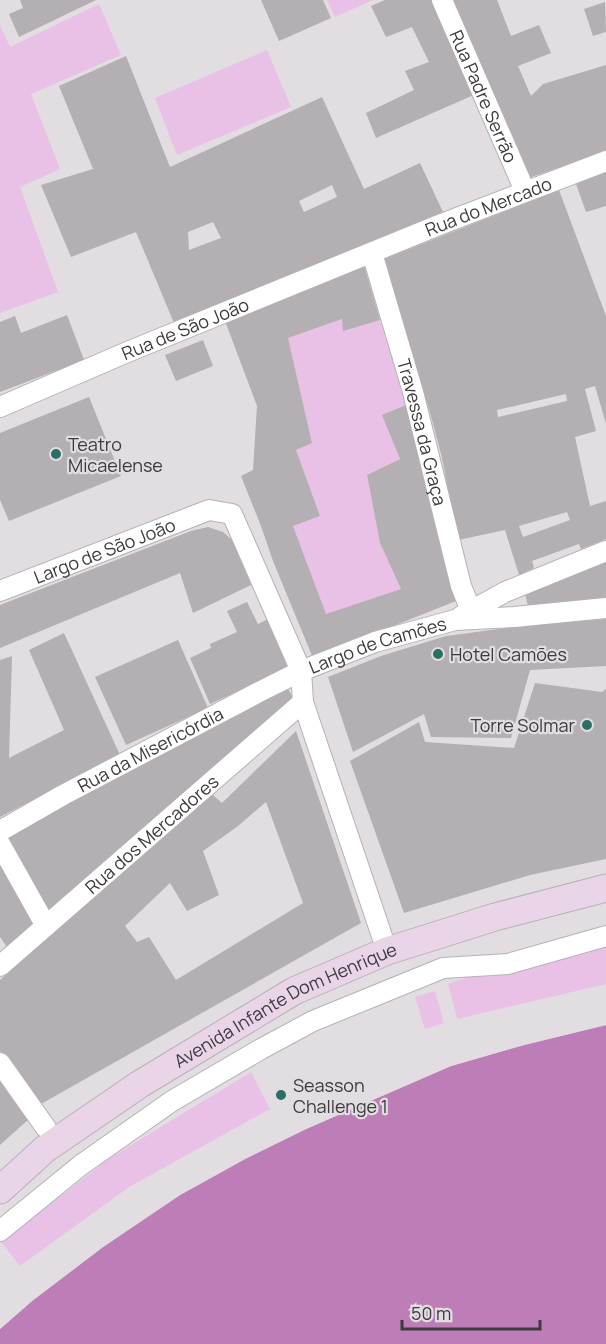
<svg xmlns="http://www.w3.org/2000/svg" width="606" height="1344" viewBox="0 0 606 1344" font-family="Manrope,sans-serif">
  <style>
    .green { fill: #eac1e6 }
    .water { fill: #bd7eb7 }
    .pier { fill: #e1dde1 }
    .building { fill: #b3afb3; fill-rule: evenodd }
    .lines { fill: none; stroke-linecap: round; stroke-linejoin: round }
    .street-casing { stroke: #b5b1b5; stroke-width: 22 }
    .secondary-casing { stroke: #b5b1b5; stroke-width: 29 }
    .street { stroke: #fff; stroke-width: 20 }
    .secondary { stroke: #ead4e8; stroke-width: 27 }
    .poi-dot { fill: #2a6f63; stroke: #e1dde1; stroke-width: 2 }
    .labels { text-anchor: middle; dominant-baseline: central; stroke-width: 4.5; stroke-linejoin: round; paint-order: stroke }
    .street-label { font-size: 18px; fill: #3d3b3d; stroke: #e1dde1 }
    .poi-label { font-size: 18px; fill: #3d3b3d; stroke: #e1dde1; text-anchor: start }
  </style>
  <rect width="100%" height="100%" fill="#e1dde1"/>
  <g class="green">
    <path d="M327,0H373L335,17Z"/>
    <path d="M99,4L121,55L31,94L60,169L20,187L58,292L0,313V25L10,47Z"/>
    <path d="M267,50L291,107L177,155L155,98Z"/>
    <path d="M342,319L344,330L380,320L406,405L383,415L400,459L367,475L380,543L401,589L326,614L293,526L320,516L296,450L312,443L288,338Z"/>
    <path d="M606,939V984L457,1019L448,984L508,964Z"/>
    <path d="M435,991L444,1023L425,1029L415,997Z"/>
    <path d="M251,1072L270,1109L129,1187L20,1266L1,1242L110,1158Z"/>
  </g>
  <path class="water" d="M606,1025V1344H0V1329L32,1301L103,1247L180,1195L245,1159L306,1129L451,1066L524,1045Z"/>
  <path class="pier" d="M606,1022V1025L524,1045L451,1066L306,1129L245,1159L180,1195L103,1247L32,1301L0,1329V1325L30,1299L102,1245L178,1192L244,1156L304,1127L450,1063L523,1042Z"/>
  <g class="building">
    <path d="M20,0H96L19,37L9,14L23,8Z"/>
    <path d="M261,0H323L331,18L279,41Z"/>
    <path d="M385,0H435L476,94L376,138L366,113L414,90L405,71L429,62L412,27L386,37L371,6Z"/>
    <path d="M448,0H497L511,36L539,25L551,53L518,66L531,96L543,84L606,65V152L528,178Z"/>
    <path d="M605,2L606,32L593,36L584,9Z"/>
    <path d="M126,56L170,167L322,97L364,189L420,163L443,212L386,238L174,323L136,232L71,257L41,185L93,169L59,86ZM332,185L337,197L304,212L299,201ZM213,222L221,238L189,250L188,232Z"/>
    <path d="M606,169V206L586,212L575,181Z"/>
    <path d="M559,190L606,316V424L595,386L585,389L596,431L575,437L590,506L606,501V539L581,549L579,544L532,561L534,568L519,575L505,530L458,540L442,458L431,416L384,259ZM566,394L567,401L498,417L497,410ZM567,512L570,520L523,537L519,526Z"/>
    <path d="M364,265L380,320L343,331L342,319L288,338L312,443L296,450L320,516L293,526L326,614L401,589L380,543L367,475L400,459L382,415L406,405L456,601L313,658L273,561L261,526L241,476L253,470L257,406L225,321Z"/>
    <path d="M67,315L84,360L0,392V322L15,316L21,333Z"/>
    <path d="M203,340L213,366L176,381L165,355Z"/>
    <path d="M89,397L121,476L9,521L0,500V433Z"/>
    <path d="M208,527L223,532L233,541L251,585L193,613L180,573L0,648V605L191,531Z"/>
    <path d="M606,557V599L528,606L524,589Z"/>
    <path d="M247,602L258,624L270,618L292,666L210,704L190,658L211,648L210,644L237,632L227,611Z"/>
    <path d="M606,619V666L530,670L511,738L431,737L424,714L353,752L328,677L381,656L446,636L522,626Z"/>
    <path d="M64,633L120,755L0,817V660L12,656L9,758L64,730L29,650Z"/>
    <path d="M178,640L208,708L126,745L95,677Z"/>
    <path d="M535,683L602,692L606,689V859L530,875L404,913L350,761L419,722L425,742L514,748Z"/>
    <path d="M286,685L293,698L47,915L2,838Z"/>
    <path d="M296,731L361,923L41,1104L0,1051V980L208,791L222,803ZM266,802L303,903L176,980L149,937L137,942L125,926L170,883L187,911L219,895L203,851L238,826Z"/>
    <path d="M0,857L37,924L9,950L0,937Z"/>
    <path d="M0,1076L29,1119L0,1145Z"/>
  </g>
  <g class="lines">
    <defs>
      <g id="street">
        <path id="s1" d="M442,0L525,191"/>
        <path id="s2" d="M372,253L413,392L461,586L471,611"/>
        <path id="s3" d="M0,407L125,353L439,225L606,161"/>
        <path id="s4" d="M0,591L209,510L232,514L301,671L303,702L387,951"/>
        <path d="M460,617L505,592L606,551"/>
        <path id="s5" d="M0,831L63,795L261,691L301,671L375,642L455,620L514,617L606,608"/>
        <path d="M0,844L46,926"/>
        <path id="s6" d="M0,966L303,702"/>
        <path d="M0,1063L46,1128"/>
        <path d="M0,1231L81,1165L172,1101L261,1049L313,1021L443,968L508,964L606,936"/>
      </g>
      <g id="secondary">
        <path id="s7" d="M0,1190L45,1149L140,1084L294,991L387,951L495,917L606,888"/>
      </g>
    </defs>
    <use href="#street" class="street-casing"/>
    <use href="#secondary" class="secondary-casing"/>
    <use href="#street" class="street"/>
    <use href="#secondary" class="secondary"/>
  </g>
  <g class="poi-dot">
    <circle cx="56" cy="454" r="6"/>
    <circle cx="438" cy="654" r="6"/>
    <circle cx="587" cy="725" r="6"/>
    <circle cx="281" cy="1095" r="6"/>
  </g>
  <g class="labels">
    <g class="street-label">
      <text stroke="none"><textPath href="#s1" startOffset="105">Rua Padre Serrão</textPath></text>
      <text stroke="none"><textPath href="#s3" startOffset="528">Rua do Mercado</textPath></text>
      <text stroke="none"><textPath href="#s3" startOffset="201">Rua de São João</textPath></text>
      <text stroke="none"><textPath href="#s2" startOffset="186">Travessa da Graça</textPath></text>
      <text stroke="none"><textPath href="#s4" startOffset="112">Largo de São João</textPath></text>
      <text stroke="none"><textPath href="#s5" startOffset="422">Largo de Camões</textPath></text>
      <text stroke="none"><textPath href="#s5" startOffset="171">Rua da Misericórdia</textPath></text>
      <text stroke="none"><textPath href="#s6" startOffset="201">Rua dos Mercadores</textPath></text>
      <text stroke="none"><textPath href="#s7" startOffset="342">Avenida Infante Dom Henrique</textPath></text>
    </g>
    <g class="poi-label">
      <text x="68" y="444">Teatro<tspan x="68" dy="21">Micaelense</tspan></text>
      <text x="450" y="654">Hotel Camões</text>
      <text x="575" y="725" text-anchor="end">Torre Solmar</text>
      <text x="293" y="1085">Seasson<tspan x="293" dy="21">Challenge 1</tspan></text>
    </g>
  </g>
  <path d="M402 1320v9h138v-9" fill="none" stroke="#3d3b3d" stroke-width="3"/>
  <text x="411" y="1320" font-size="18" fill="#3d3b3d" stroke="#e1dde1" stroke-width="4.5" paint-order="stroke">50 m</text>
</svg>
